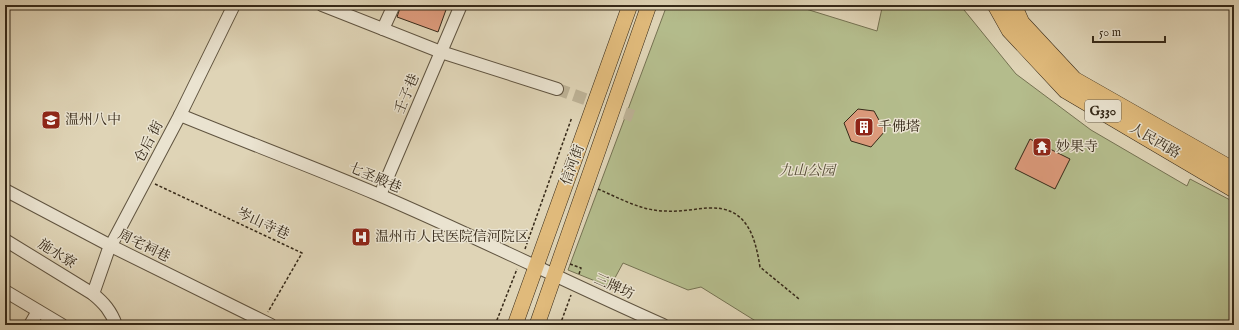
<svg xmlns="http://www.w3.org/2000/svg" width="1239" height="330" viewBox="0 0 1239 330" font-family="'IM FELL English','Noto Serif SC',serif">
  <style>
    .green { fill: #b4bc8c; stroke: #757252 }
    .building { fill: #dc9a7b; stroke: #362918 }
    .lines { fill: none; stroke-linecap: round; stroke-linejoin: round }
    .minor-tunnel { stroke: #bdb296; stroke-width: 12; stroke-dasharray: 12 6; stroke-linecap: butt }
    .minor-casing { stroke: #605440; stroke-width: 14 }
    .major-casing { stroke: #362918; stroke-width: 16 }
    .highway-casing { stroke: #362918; stroke-width: 18 }
    .path { stroke: #362918; stroke-width: 1.5; stroke-dasharray: 3 2; stroke-linecap: butt }
    .minor { stroke: #eae3d0; stroke-width: 12 }
    .major { stroke: #e0ba7b; stroke-width: 15 }
    .highway { stroke: #e0ba7b; stroke-width: 17 }
    .labels { text-anchor: middle; dominant-baseline: central; stroke-width: 3; stroke-linejoin: round; paint-order: stroke }
    .shield { fill: #eae3d0; stroke: #6c614f; stroke-width: 1 }
    .shield-label { font-size: 13px; font-weight: bold; fill: #362918 }
    .street-label { font-size: 14px; fill: #362918; stroke: #eae3d0 }
    .poi-label { font-size: 14px; fill: #362918; stroke: #eae3d0; text-anchor: start }
    .park-label { font-size: 14px; font-style: italic; fill: #4f462f; stroke: #eae3d0 }
  </style>
  <rect width="100%" height="100%" fill="#dfd4b6"/>
  <filter id="stains"><feTurbulence type="fractalNoise" baseFrequency=".005" numOctaves="4"/><feColorMatrix values="0 0 0 0 .2 0 0 0 0 .09 0 0 0 0 .02 0 0 0 .5 -.17"/></filter>
  <radialGradient id="worn" r=".72"><stop offset=".6" stop-color="#630" stop-opacity="0"/><stop offset="1" stop-color="#630" stop-opacity=".3"/></radialGradient>
  <path class="green" d="M667,5H793L877,31L882,8L899,5H960L1016,74L1091,130L1187,186L1190,179L1234,202V325H762L701,287L688,290L623,263L610,287L568,270Z"/>
  <g class="building">
    <path d="M401,5H442L447,7L438,32L397,17Z"/>
    <path d="M858,109L874,111L885,131L871,147L851,141L844,123Z"/>
    <path d="M1030,139L1070,159L1055,189L1015,169Z"/>
  </g>
  <g class="lines">
    <path class="minor-tunnel" d="M557,89L633,116"/>
    <defs>
      <g id="minor">
        <path d="M322,5L441,52L557,89"/>
        <path d="M383,29L394,5"/>
        <path d="M180,115C246,142 313,167 379,195C475,236 568,283 663,325"/>
        <path d="M5,190L111,246L271,325"/>
        <path d="M380,195L461,5"/>
        <path d="M5,240L93,294C104,303 111,311 116,325"/>
        <path d="M5,291L62,325"/>
        <path d="M93,294L108,251L180,115L234,5"/>
        <path d="M30,325L38,311"/>
      </g>
      <g id="major">
        <path d="M515,325L630,5"/>
        <path d="M537,325L649,5"/>
      </g>
      <g id="highway">
        <path d="M996,5L1010,30L1066,90L1234,189"/>
        <path d="M1013,5L1021,23L1074,80L1234,171"/>
      </g>
    </defs>
    <use href="#minor" class="minor-casing"/>
    <use href="#major" class="major-casing"/>
    <use href="#highway" class="highway-casing"/>
    <g class="path">
      <path d="M155,184L302,253L268,312"/>
      <path d="M598,189C619,198 642,211 665,211C679,212 694,209 708,208C747,206 755,236 760,267L799,299"/>
      <path d="M525,249L572,117"/>
      <path d="M570,264L581,268L579,274"/>
      <path d="M495,325L517,269"/>
      <path d="M560,325L571,295"/>
      <path d="M1009,325L1029,321L1043,325"/>
    </g>
    <use href="#minor" class="minor"/>
    <use href="#major" class="major"/>
    <use href="#highway" class="highway"/>
  </g>
  <defs>
    <symbol id="school-square" viewBox="-11 -11 22 22"><rect x="-9" y="-9" width="18" height="18" rx="4" fill="#8f2418" stroke="#eae3d0"/><path d="M0-5L7-2L0 1L-7-2ZM-4 1L0 2.5L4 1V4Q0 6-4 4Z" fill="#fff"/></symbol>
    <symbol id="building-square" viewBox="-11 -11 22 22"><rect x="-9" y="-9" width="18" height="18" rx="4" fill="#8f2418" stroke="#eae3d0"/><path d="M-4-6H4V6H1V3H-1V6H-4ZM-2.5-4.3h1.7v1.8h-1.7ZM.8-4.3h1.7v1.8H.8ZM-2.5-1h1.7V.8h-1.7ZM.8-1h1.7V.8H.8Z" fill="#fff"/></symbol>
    <symbol id="temple-square" viewBox="-11 -11 22 22"><rect x="-9" y="-9" width="18" height="18" rx="4" fill="#8f2418" stroke="#eae3d0"/><path d="M0-6L5-2H3V0L6.5 2.5H4V6H1.5V3h-3V6H-4V2.5H-6.5L-3 0V-2H-5Z" fill="#fff"/></symbol>
    <symbol id="hospital-square" viewBox="-11 -11 22 22"><rect x="-9" y="-9" width="18" height="18" rx="4" fill="#8f2418" stroke="#eae3d0"/><path d="M-5-5h3v3.5h4V-5h3V5h-3V1.5h-4V5h-3Z" fill="#fff"/></symbol>
  </defs>
  <g fill-rule="evenodd">
    <use href="#school-square" x="40" y="109" width="22" height="22"/>
    <use href="#building-square" x="853" y="116" width="22" height="22"/>
    <use href="#temple-square" x="1031" y="136" width="22" height="22"/>
    <use href="#hospital-square" x="350" y="226" width="22" height="22"/>
  </g>
  <g class="labels">
    <rect class="shield" x="1085" y="100" width="36" height="22" rx="3"/>
    <g class="shield-label">
      <text x="1103" y="111">G330</text>
    </g>
    <g class="street-label">
      <text transform="translate(407 94) rotate(-67)">壬子巷</text>
      <text transform="translate(1155 141) rotate(30)">人民西路</text>
      <text transform="translate(149 142) rotate(-62)">仓后 街</text>
      <text transform="translate(573 165) rotate(-70)">信河街</text>
      <text transform="translate(375 178) rotate(23)">七圣殿巷</text>
      <text transform="translate(263 224) rotate(25)">岑山寺巷</text>
      <text transform="translate(144 246) rotate(26)">周宅祠巷</text>
      <text transform="translate(57 254) rotate(32)">施水寮</text>
      <text transform="translate(614 287) rotate(24)">三牌坊</text>
    </g>
    <g class="poi-label">
      <text x="65" y="120">温州八中</text>
      <text x="878" y="127">千佛塔</text>
      <text x="1056" y="147">妙果寺</text>
      <text x="375" y="237">温州市人民医院信河院区</text>
    </g>
    <g class="park-label">
      <text x="807" y="171">九山公园</text>
    </g>
  </g>
  <rect width="1239" height="330" fill="none" stroke="#dfd4b6" stroke-width="20"/>
  <rect x="6" y="6" width="1227" height="318" fill="none" stroke="#362918" stroke-width="2"/>
  <rect x="10" y="10" width="1219" height="310" fill="none" stroke="#362918"/>
  <path d="M1093 36v6h72v-6" fill="none" stroke="#362918" stroke-width="2"/>
  <text x="1099" y="36" font-size="12" fill="#362918" stroke="#eae3d0" stroke-width="3" paint-order="stroke">50 m</text>
  <rect width="100%" height="100%" filter="url(#stains)"/>
  <rect width="100%" height="100%" fill="url(#worn)"/>
</svg>
